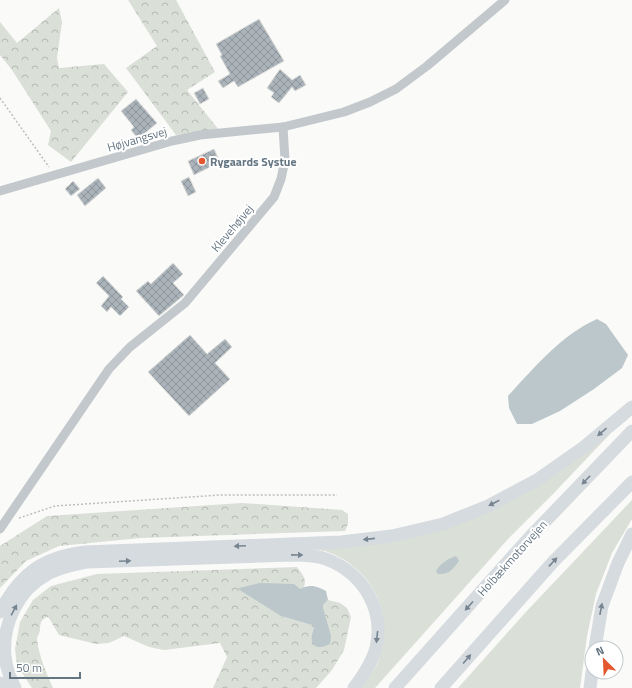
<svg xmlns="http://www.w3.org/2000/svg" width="632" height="688" viewBox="0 0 632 688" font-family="'Titillium Web',sans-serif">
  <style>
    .grass { fill: #dadfd7 }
    .forest { fill: url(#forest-crowns) }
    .water { fill: #bbc7cb }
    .building { fill: url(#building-cross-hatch); stroke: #dcdcda }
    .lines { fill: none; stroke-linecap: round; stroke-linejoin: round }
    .path { stroke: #bbbfc2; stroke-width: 1.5; stroke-dasharray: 2 2; stroke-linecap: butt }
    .minor { stroke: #c3c8cc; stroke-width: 9 }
    .highway { stroke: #d6dbdf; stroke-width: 13 }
    .oneway { fill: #768591 }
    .poi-dot { fill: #e4572e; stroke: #fff; stroke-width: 1.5 }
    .labels { text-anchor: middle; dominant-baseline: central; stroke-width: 4; stroke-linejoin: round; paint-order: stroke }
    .street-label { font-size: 12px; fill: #657683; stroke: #fff }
    .poi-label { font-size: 12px; font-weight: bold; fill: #657683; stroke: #fff; text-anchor: start }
  </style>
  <defs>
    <pattern id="forest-crowns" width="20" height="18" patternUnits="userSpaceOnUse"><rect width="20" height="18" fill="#dadfd7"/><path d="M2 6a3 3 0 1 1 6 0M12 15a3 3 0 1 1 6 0" fill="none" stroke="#b4b9b4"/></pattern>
    <pattern id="building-cross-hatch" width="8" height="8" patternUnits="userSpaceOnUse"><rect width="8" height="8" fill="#aab3b9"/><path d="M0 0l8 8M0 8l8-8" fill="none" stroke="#8e969c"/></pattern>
  </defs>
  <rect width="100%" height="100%" fill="#fafaf8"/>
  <g class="grass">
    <path d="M628,419L611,433L553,494L509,538L375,688H361C367,680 374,671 378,662C396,615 373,567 325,551C320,550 313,549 307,548L452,526Z"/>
    <path d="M632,500V519L612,553L596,594L587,636L580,688H458L524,614Z"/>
  </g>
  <g class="forest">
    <path d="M128,0H176L215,72L187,90L219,130L176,135L126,68L157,46Z"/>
    <path d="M59,8L62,22L57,58L59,68L104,64L128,92L71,162L48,145L51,131L12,70L0,55V22L17,43Z"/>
    <path d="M242,503L342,510L348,514V524L345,531L141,538L59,546L26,561L0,588V546L47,516Z"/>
    <path d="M297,567C302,574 307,578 304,587L300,589L281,616L313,625L314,628L311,636L323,608V605L328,600L340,603L347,608L351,617L344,650L332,670L316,688H213L227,657L220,643L164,650L149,647L124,636L109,643L96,644L59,635L49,618L47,617C41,620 40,623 40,630C40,633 37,636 37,639C38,653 47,675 53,688H32L17,665L15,649L20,622L33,600L51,586L97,574Z"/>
  </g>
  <g class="water">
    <path d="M597,319L606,324L628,355L622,368L594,389L560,411L532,424H517L509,408L508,396C534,368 561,335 597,319Z"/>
    <path d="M456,556L459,561C453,569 449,575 438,574L436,571C441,563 447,559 456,556Z"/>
    <path d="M260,583L294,584L300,589C311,584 315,586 326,591L328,600L323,605V608L331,636L330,644C314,652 308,643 314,628L312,625L281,616L238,589L239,588Z"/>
  </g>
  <g class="building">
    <path d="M259,19L284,61L238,87L234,81L223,88L218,81L230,74L220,56L222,55L216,44Z"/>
    <path d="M280,69L292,80L300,75L306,85L295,91L292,87L279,103L271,97L274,93L267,88Z"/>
    <path d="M203,88L209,99L200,104L194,93Z"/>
    <path d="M136,99L157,123L138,139L131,130L134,127L121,111Z"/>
    <path d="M214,149L220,162L194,175L188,161Z"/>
    <path d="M189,177L196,192L188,196L181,181Z"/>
    <path d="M98,178L106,188L85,206L77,195Z"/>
    <path d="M73,181L80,189L71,196L65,189Z"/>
    <path d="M173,263L183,274L173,283L184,295L159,316L136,291L148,281L151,284Z"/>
    <path d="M103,276L123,297L121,299L129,307L120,316L111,307L107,312L101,306L109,296L96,283Z"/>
    <path d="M190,335L207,354L225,339L232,347L215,363L230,379L189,416L148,372Z"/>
  </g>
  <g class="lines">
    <g class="path">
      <path d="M0,98L49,167"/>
      <path d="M19,518L55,506L220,495H337"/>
    </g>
    <g class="minor">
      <path d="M0,191L172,141L200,135L283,127L344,112L370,102L396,89L427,66L505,0"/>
      <path d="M0,529L109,369L130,347L185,303L274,197L281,179L285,160L283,127"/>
    </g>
    <g class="highway">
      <path d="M0,612C20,574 43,557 85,552L341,542L392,536L443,524L488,506L537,480L584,447L632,407"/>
      <path d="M595,648L602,606L618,563L632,534"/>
      <path d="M0,683L2,688"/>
      <path d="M15,688C10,678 6,667 5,656C2,625 18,590 46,575C58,568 72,565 87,562L293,555C304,555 316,555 326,559C363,573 385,609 376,648C372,663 363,676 354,688"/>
      <path d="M395,688L529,538L632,431"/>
      <path d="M441,688L553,562L632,482"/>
      <path d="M590,688L592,672"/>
    </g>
  </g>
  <defs><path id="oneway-solid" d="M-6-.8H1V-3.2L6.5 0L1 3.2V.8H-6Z"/></defs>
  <g class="oneway">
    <use href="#oneway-solid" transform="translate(602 432) rotate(140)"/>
    <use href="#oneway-solid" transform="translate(586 480) rotate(134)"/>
    <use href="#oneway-solid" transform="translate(494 503) rotate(153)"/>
    <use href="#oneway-solid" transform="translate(369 539) rotate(174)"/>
    <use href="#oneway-solid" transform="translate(240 546) rotate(178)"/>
    <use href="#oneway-solid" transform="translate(297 555) rotate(1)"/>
    <use href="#oneway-solid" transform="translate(125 561) rotate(-2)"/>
    <use href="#oneway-solid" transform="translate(553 562) rotate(-47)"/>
    <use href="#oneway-solid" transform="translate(469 606) rotate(132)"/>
    <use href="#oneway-solid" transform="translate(601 609) rotate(-79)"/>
    <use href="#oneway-solid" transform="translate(14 610) rotate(-62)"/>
    <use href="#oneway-solid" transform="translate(377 637) rotate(96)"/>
    <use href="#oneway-solid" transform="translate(467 659) rotate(-49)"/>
  </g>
  <circle class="poi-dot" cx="202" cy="161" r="4"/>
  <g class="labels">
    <g class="street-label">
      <text transform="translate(137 139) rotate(-16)">Højvangsvej</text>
      <text transform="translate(232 228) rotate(-50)">Klevehøjvej</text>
      <text transform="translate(512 558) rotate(-48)">Holbækmotorvejen</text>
    </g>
    <g class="poi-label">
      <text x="210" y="161">Rygaards Systue</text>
    </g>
  </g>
  <g transform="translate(604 660) rotate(336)"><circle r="19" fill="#ffffff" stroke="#c1c8cd"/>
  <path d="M0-3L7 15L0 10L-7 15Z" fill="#e4572e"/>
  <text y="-6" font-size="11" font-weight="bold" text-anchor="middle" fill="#657683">N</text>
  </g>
  <path d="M10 672v6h70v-6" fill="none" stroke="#657683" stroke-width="2"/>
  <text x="16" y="672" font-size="12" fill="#657683" stroke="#ffffff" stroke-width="3" paint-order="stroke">50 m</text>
</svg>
